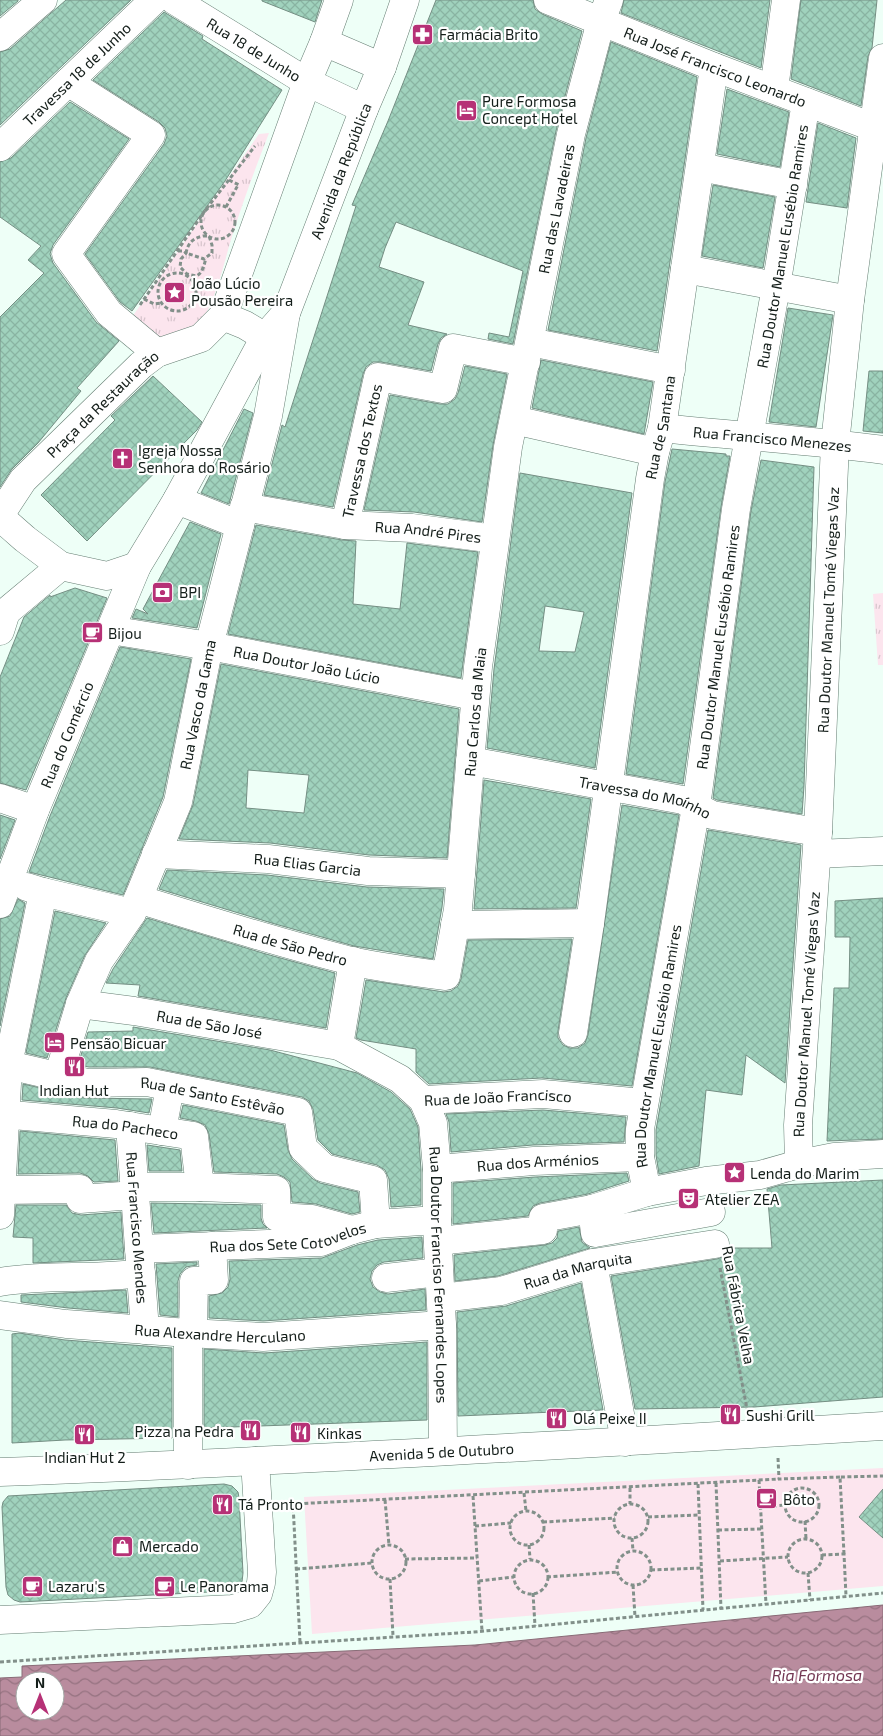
<svg xmlns="http://www.w3.org/2000/svg" width="883" height="1736" viewBox="0 0 883 1736" font-family="'Exo 2',sans-serif">
  <style>
    .grass { fill: url(#grass-tufts) }
    .park { fill: #fce5ee }
    .water { fill: url(#water-waves); stroke: #886b76; fill-rule: evenodd }
    .building { fill: url(#building-cross-hatch); stroke: #748e83; fill-rule: evenodd }
    .lines { fill: none; stroke-linecap: round; stroke-linejoin: round }
    .minor-casing { stroke: #657e73; stroke-width: 29 }
    .major-casing { stroke: #657e73; stroke-width: 29 }
    .path { stroke: #82908a; stroke-width: 3; stroke-dasharray: 4 2.5; stroke-linecap: butt }
    .minor { stroke: #fff; stroke-width: 28 }
    .major { stroke: #fff; stroke-width: 28 }
    .labels { text-anchor: middle; dominant-baseline: central; stroke-width: 4.5; stroke-linejoin: round; paint-order: stroke }
    .poi-label { font-size: 15px; fill: #141e1a; stroke: #fff; text-anchor: start }
    .street-label { font-size: 15px; fill: #141e1a; stroke: #fff }
    .water-label { font-size: 16px; font-style: italic; fill: #733853; stroke: #fff }
  </style>
  <defs>
    <pattern id="grass-tufts" width="24" height="20" patternUnits="userSpaceOnUse" patternTransform="scale(1.25)"><rect width="24" height="20" fill="#fce5ee"/><path d="M3 7l-1-3M5 7V3M7 7l1-3M15 17l-1-3M17 17v-4M19 17l1-3" fill="none" stroke="#d7c4cc"/></pattern>
    <pattern id="water-waves" width="16" height="10" patternUnits="userSpaceOnUse" patternTransform="scale(1.25)"><rect width="16" height="10" fill="#b98c9e"/><path d="M0 5q4-4 8 0t8 0" fill="none" stroke="#957280"/></pattern>
    <pattern id="building-cross-hatch" width="8" height="8" patternUnits="userSpaceOnUse" patternTransform="scale(1.25)"><rect width="8" height="8" fill="#a0d2bd"/><path d="M0 0l8 8M0 8l8-8" fill="none" stroke="#89b4a2"/></pattern>
  </defs>
  <rect width="100%" height="100%" fill="#eefff7"/>
  <g class="grass">
    <path d="M269,133C257,164 245,196 235,227C226,252 216,307 198,324C188,333 171,335 159,340L130,320L259,134Z"/>
    <path d="M883,593V665H878L873,594Z"/>
  </g>
  <path class="park" d="M883,1468V1586L312,1634L304,1497Z"/>
  <path class="water" d="M883,1605V1736H0V1678L22,1677V1666L475,1645ZM25,1681H55V1711H25Z"/>
  <g class="building">
    <path d="M0,0H18V1L0,16Z"/>
    <path d="M66,0H131L0,125V52L10,49Z"/>
    <path d="M262,0H322L315,22L262,1Z"/>
    <path d="M436,0H533L535,9L542,14L582,31L556,131L513,344L488,339L489,333L509,337L523,271L396,222L385,248L379,267L424,282L408,325L447,334L441,338L438,344L431,371L381,362H373L366,367L363,374L333,507L264,495L282,425L285,427L356,206L352,205L388,121Z"/>
    <path d="M624,0H770L761,68L621,13Z"/>
    <path d="M801,0H877L872,48L868,56L861,106L791,79Z"/>
    <path d="M164,12L203,36L202,39L282,90L225,181L132,311L120,302L85,254L164,144L167,136L165,128L159,122L93,80Z"/>
    <path d="M611,42L697,77L657,351L548,330L586,138Z"/>
    <path d="M727,89L789,112L780,167L717,154Z"/>
    <path d="M70,102L129,139L53,245L50,254L53,263L96,322L119,341L77,388L81,391L38,443L12,469L0,487V317L44,273L28,260L41,246L0,217V162L11,158Z"/>
    <path d="M818,123L856,138L847,208L806,202Z"/>
    <path d="M713,185L775,197L763,268L702,256Z"/>
    <path d="M788,308L833,315L816,427L769,422Z"/>
    <path d="M541,360L653,382L644,434L532,408Z"/>
    <path d="M465,366L507,374L493,445L482,522L414,512L364,510L390,395L440,404H448L455,399L458,393Z"/>
    <path d="M869,371H883V433L863,431Z"/>
    <path d="M153,376L202,422L197,430L87,541L41,495L115,420L111,416Z"/>
    <path d="M244,409L253,413L229,504L201,493Z"/>
    <path d="M672,449L726,454V456H730L721,507L683,784L626,774L665,482Z"/>
    <path d="M761,460L814,467L804,786L802,814L717,800L713,798L751,511Z"/>
    <path d="M520,473L632,493L595,768L487,748L494,669ZM545,606L584,612L575,652L539,651Z"/>
    <path d="M190,522L221,534L197,628L132,618L136,609L148,614L143,609Z"/>
    <path d="M256,525L342,540L356,541L353,604L400,609L407,543L478,552L461,678L228,634Z"/>
    <path d="M75,588L107,598L26,790L0,783V677L24,617L50,595V597Z"/>
    <path d="M120,647L191,659L163,797L123,895L29,872L50,816Z"/>
    <path d="M221,664L459,709L447,858L369,855L270,843L179,839L193,805ZM248,770L309,775L304,813L246,808Z"/>
    <path d="M484,780L591,799L576,908L474,909Z"/>
    <path d="M622,805L679,815L632,1086L542,1078L429,1084L416,1072V1049L361,1040L356,1038L366,980L444,992L451,991L458,986L461,979L468,940L572,939L558,1031V1038L563,1045L570,1048H578L585,1043L588,1035Z"/>
    <path d="M0,815L15,820L0,859Z"/>
    <path d="M708,830L801,845L785,1083L746,1055L742,1095L706,1090L699,1166L659,1174L656,1155V1130Z"/>
    <path d="M167,870L267,875L367,887L444,889L442,907L433,959L354,946L275,924L159,889Z"/>
    <path d="M883,898V1139L827,1141L834,988H849L850,937H835V901Z"/>
    <path d="M18,899L25,903L0,1026V919L10,916Z"/>
    <path d="M55,911L106,923L85,955L66,998L47,1058L26,1053Z"/>
    <path d="M147,918L266,954L335,973L326,1028L138,996L140,985L106,983L113,969Z"/>
    <path d="M133,1027L270,1050L357,1073L391,1092L410,1109L418,1127L421,1170V1205L391,1207L389,1179L385,1170L377,1165L332,1154L318,1140L313,1109L309,1101L302,1097L150,1067H89L78,1065L88,1032L133,1031Z"/>
    <path d="M23,1084L84,1098L152,1099L149,1113L117,1108L22,1100Z"/>
    <path d="M183,1105L284,1125L288,1150L292,1159L313,1179L320,1183L358,1192L360,1212L352,1214L316,1204L292,1202L290,1182L284,1177L277,1174L214,1172L209,1134L205,1125L196,1121L180,1118Z"/>
    <path d="M543,1110L626,1117L624,1142L533,1145L451,1152L449,1122L446,1114Z"/>
    <path d="M20,1131L115,1140L118,1181L94,1182L88,1176L80,1173L18,1174Z"/>
    <path d="M147,1145L180,1150L182,1171H149Z"/>
    <path d="M627,1173L629,1181L588,1194L540,1203L533,1206L528,1216L453,1224V1183L535,1177Z"/>
    <path d="M883,1180V1397L754,1407L635,1409L611,1276L717,1259L725,1256L730,1248H772L767,1189L781,1185Z"/>
    <path d="M151,1203L261,1205V1218L263,1224L267,1228L154,1233Z"/>
    <path d="M16,1205H66L72,1213L81,1215L121,1212L124,1259L33,1263V1238L13,1237Z"/>
    <path d="M579,1227L582,1242L590,1248L498,1276L455,1281L454,1255L545,1245L552,1243L557,1238L558,1231Z"/>
    <path d="M422,1237L423,1258L384,1262L377,1265L372,1271L370,1279L373,1287L380,1292L388,1294L425,1289L426,1310L263,1321L209,1318V1296L222,1293L228,1287L230,1279L229,1261L322,1258L357,1245L378,1240Z"/>
    <path d="M197,1262V1265L186,1267L180,1274L178,1281V1317L160,1315L156,1264Z"/>
    <path d="M581,1283L603,1410L458,1416L457,1312L506,1306Z"/>
    <path d="M126,1290L128,1313L68,1308L21,1302V1295Z"/>
    <path d="M19,1333L65,1340L172,1348V1438L65,1440L12,1443V1334Z"/>
    <path d="M427,1342V1420L204,1428V1349L264,1353Z"/>
    <path d="M224,1484L232,1486L238,1492L239,1498L243,1573L242,1582L236,1589L228,1591L20,1602L14,1600L8,1595L6,1587L2,1507L3,1502L8,1496Z"/>
    <path d="M883,1489V1538L859,1517Z"/>
  </g>
  <g class="lines">
    <defs>
      <g id="minor">
        <path id="s1" d="M548,0L714,67L883,131"/>
        <path d="M0,37L43,0"/>
        <path d="M68,82L151,135L66,254L109,313L157,353"/>
        <path d="M774,89L786,0"/>
        <path id="s2" d="M0,147L154,0"/>
        <path d="M700,167L793,185"/>
        <path d="M685,269L850,300"/>
        <path d="M530,342L671,370"/>
        <path d="M514,420L655,452"/>
        <path id="s3" d="M662,428C736,436 810,440 883,450"/>
        <path d="M177,500L240,525"/>
        <path id="s4" d="M244,507L345,525L412,528L495,539"/>
        <path id="s5" d="M0,515L23,480L141,365L157,353L201,338L223,316"/>
        <path d="M0,517L25,539L61,566L107,576L137,566"/>
        <path id="s6" d="M345,525L378,377L443,389L453,348L526,362"/>
        <path id="s7" d="M110,630L209,646L475,696"/>
        <path d="M0,631L6,612L61,566"/>
        <path id="s8" d="M470,761L683,800L712,815L818,832"/>
        <path d="M0,798L35,810"/>
        <path id="s9" d="M156,854L268,859L368,871L461,874"/>
        <path d="M817,854L883,851"/>
        <path d="M27,887L43,892L132,913"/>
        <path id="s10" d="M138,899C209,921 279,943 351,961C382,968 414,972 446,976L458,909L478,667L508,447L571,134L601,21L609,0"/>
        <path id="s11" d="M0,904L35,810L137,566L177,500L265,337"/>
        <path d="M455,925L590,923"/>
        <path id="s12" d="M80,1004L134,1011L339,1046L400,1079L423,1100L433,1123L437,1169V1226L442,1325L443,1451"/>
        <path id="s13" d="M573,1033L590,923L650,479L655,452L662,428L714,67"/>
        <path d="M339,1046L353,961"/>
        <path id="s14" d="M0,1066L8,1065L87,1083L147,1082L298,1112L303,1148L324,1168L373,1180L376,1224"/>
        <path id="s15" d="M58,1077L80,1004L99,961L132,913L178,802L209,646L268,416L286,313"/>
        <path id="s16" d="M423,1100L543,1094L644,1103"/>
        <path id="s17" d="M0,1114L116,1124L194,1136L200,1187"/>
        <path id="s18" d="M130,1126L145,1330"/>
        <path d="M162,1131L170,1087"/>
        <path id="s19" d="M799,1164L798,1125L818,832L835,444L850,300L883,58"/>
        <path id="s20" d="M437,1169L534,1161L640,1157"/>
        <path d="M134,1187H200L276,1190L277,1217L312,1219L352,1230"/>
        <path d="M1,1190L80,1189V1199L135,1195"/>
        <path id="s21" d="M647,1192L640,1157V1129L696,807L736,509L776,287L806,102"/>
        <path d="M592,1209L595,1233L711,1212"/>
        <path d="M0,1215L8,1065L43,892"/>
        <path d="M438,1241L543,1230V1218L592,1209L647,1192L706,1181L760,1175L799,1164L834,1157L883,1154"/>
        <path id="s22" d="M139,1249L321,1242L352,1230L376,1224L437,1220"/>
        <path d="M593,1263L625,1442"/>
        <path d="M386,1278L439,1272"/>
        <path d="M0,1282C46,1274 94,1280 141,1273"/>
        <path id="s23" d="M441,1298L501,1291L593,1263L715,1244"/>
        <path id="s24" d="M0,1315L66,1324L188,1333L263,1337L442,1325"/>
        <path d="M193,1333L194,1281L214,1280L212,1246"/>
        <path d="M188,1465V1333"/>
        <path d="M0,1620L233,1609L250,1604L258,1594L261,1583L262,1572L255,1461"/>
      </g>
      <g id="major">
        <path id="s25" d="M174,0L307,82L364,109"/>
        <path id="s26" d="M339,0L324,42L307,82L223,316L245,325L265,337L286,313L364,109L382,67L405,0"/>
        <path d="M324,42L382,67"/>
        <path id="s27" d="M0,1472C295,1461 589,1444 883,1426"/>
      </g>
    </defs>
    <use href="#minor" class="minor-casing"/>
    <use href="#major" class="major-casing"/>
    <g class="path">
      <path d="M229,180L239,185"/>
      <circle cx="218" cy="222" r="17"/>
      <path d="M226,207L238,185"/>
      <path d="M203,236H209L212,245V253L204,259L186,253C188,243 193,238 203,236Z"/>
      <path d="M178,251H184L186,253L181,259L180,267L187,274L196,276C203,273 204,265 206,258"/>
      <circle cx="177" cy="292" r="19"/>
      <path d="M144,299L154,304L161,303"/>
      <path d="M140,305L204,212L255,146"/>
      <path d="M720,1268L747,1409"/>
      <path d="M778,1458L779,1479L840,1477"/>
      <path d="M759,1480L766,1604"/>
      <path d="M716,1483L721,1609"/>
      <path d="M698,1484L703,1610"/>
      <circle cx="802" cy="1505" r="17"/>
      <path d="M630,1488V1504"/>
      <path d="M524,1493L526,1511"/>
      <path d="M473,1496L482,1631"/>
      <path d="M385,1500L389,1545"/>
      <circle cx="631" cy="1521" r="17"/>
      <path d="M760,1507L785,1505"/>
      <circle cx="527" cy="1528" r="17"/>
      <path d="M648,1517L699,1515"/>
      <path d="M805,1521L806,1539"/>
      <path d="M543,1522L615,1518"/>
      <path d="M475,1526L511,1523"/>
      <path d="M718,1530L762,1529"/>
      <path d="M632,1538L633,1551"/>
      <circle cx="805" cy="1556" r="17"/>
      <path d="M529,1545L530,1559"/>
      <circle cx="389" cy="1562" r="17"/>
      <circle cx="634" cy="1568" r="17"/>
      <path d="M844,1554L840,1477L883,1476"/>
      <path d="M822,1555L844,1554L846,1596"/>
      <path d="M405,1559L477,1558"/>
      <circle cx="531" cy="1577" r="17"/>
      <path d="M720,1561L788,1557"/>
      <path d="M296,1569L372,1563"/>
      <path d="M651,1570L701,1568"/>
      <path d="M808,1573L810,1600"/>
      <path d="M547,1577L618,1572"/>
      <path d="M390,1579L393,1636"/>
      <path d="M479,1581L514,1577"/>
      <path d="M633,1585L635,1617"/>
      <path d="M533,1593L535,1626"/>
      <path d="M300,1642L293,1504L779,1479"/>
      <path d="M0,1662L474,1632L883,1593"/>
    </g>
    <use href="#minor" class="minor"/>
    <use href="#major" class="major"/>
  </g>
  <defs>
    <symbol id="pharmacy-square" viewBox="-11 -11 22 22"><rect x="-9" y="-9" width="18" height="18" rx="4" fill="#b63176" stroke="#fff"/><path d="M-2-6h4v4h4v4h-4v4h-4v-4h-4v-4h4Z" fill="#fff"/></symbol>
    <symbol id="hotel-square" viewBox="-11 -11 22 22"><rect x="-9" y="-9" width="18" height="18" rx="4" fill="#b63176" stroke="#fff"/><path d="M-6-4.5h1.5V1H6V5H4.5V3h-9V5H-6ZM-4 0a1.8 1.8 0 1 1 3.6 0ZM.5 0V-2.5h3Q6-2.5 6 0Z" fill="#fff"/></symbol>
    <symbol id="sight-square" viewBox="-11 -11 22 22"><rect x="-9" y="-9" width="18" height="18" rx="4" fill="#b63176" stroke="#fff"/><path d="M0-6L1.8-2.2L6-1.7L2.9 1.2L3.7 5.4L0 3.3L-3.7 5.4L-2.9 1.2L-6-1.7L-1.8-2.2Z" fill="#fff"/></symbol>
    <symbol id="church-square" viewBox="-11 -11 22 22"><rect x="-9" y="-9" width="18" height="18" rx="4" fill="#b63176" stroke="#fff"/><path d="M-1.2-6h2.4v3.5h3.3v2.4h-3.3V6h-2.4V-.1h-3.3v-2.4h3.3Z" fill="#fff"/></symbol>
    <symbol id="bank-square" viewBox="-11 -11 22 22"><rect x="-9" y="-9" width="18" height="18" rx="4" fill="#b63176" stroke="#fff"/><path d="M-6-4H6V4H-6ZM0-2.3a2.3 2.3 0 1 0 0 4.6a2.3 2.3 0 1 0 0-4.6Z" fill="#fff"/></symbol>
    <symbol id="cafe-square" viewBox="-11 -11 22 22"><rect x="-9" y="-9" width="18" height="18" rx="4" fill="#b63176" stroke="#fff"/><path d="M-5.5-4.5H6V0H3Q3 3.5 0 3.5H-2.5Q-5.5 3.5-5.5 0ZM3-3.2v2h1.7v-2ZM-6 4.5H4V6H-6Z" fill="#fff"/></symbol>
    <symbol id="restaurant-square" viewBox="-11 -11 22 22"><rect x="-9" y="-9" width="18" height="18" rx="4" fill="#b63176" stroke="#fff"/><path d="M-5-6h1v4h1v-4h1v4h1v-4h1v5L-1.5 .5V6h-2V.5L-5-1ZM5-6V6H3V1.5H1.5Q1.5-4 5-6Z" fill="#fff"/></symbol>
    <symbol id="theatre-square" viewBox="-11 -11 22 22"><rect x="-9" y="-9" width="18" height="18" rx="4" fill="#b63176" stroke="#fff"/><path d="M-5-5.5Q0-4 5-5.5V0Q5 5 0 6Q-5 5-5 0ZM-3.3-2.5H-1v1.5H-3.3ZM1-2.5H3.3v1.5H1ZM-2.8 1Q0 5.5 2.8 1Z" fill="#fff"/></symbol>
    <symbol id="shop-square" viewBox="-11 -11 22 22"><rect x="-9" y="-9" width="18" height="18" rx="4" fill="#b63176" stroke="#fff"/><path d="M-5-2.5h2.3a2.7 3.5 0 0 1 5.4 0H5L5.5 6h-11ZM-1.5-2.5h3a1.5 2.3 0 0 0-3 0Z" fill="#fff"/></symbol>
  </defs>
  <g fill-rule="evenodd">
    <use href="#pharmacy-square" x="410" y="22" width="25" height="25"/>
    <use href="#hotel-square" x="454" y="98" width="25" height="25"/>
    <use href="#sight-square" x="162" y="280" width="25" height="25"/>
    <use href="#church-square" x="110" y="446" width="25" height="25"/>
    <use href="#bank-square" x="150" y="580" width="25" height="25"/>
    <use href="#cafe-square" x="80" y="620" width="25" height="25"/>
    <use href="#hotel-square" x="42" y="1030" width="25" height="25"/>
    <use href="#restaurant-square" x="62" y="1054" width="25" height="25"/>
    <use href="#sight-square" x="722" y="1160" width="25" height="25"/>
    <use href="#theatre-square" x="676" y="1186" width="25" height="25"/>
    <use href="#restaurant-square" x="718" y="1402" width="25" height="25"/>
    <use href="#restaurant-square" x="544" y="1406" width="25" height="25"/>
    <use href="#restaurant-square" x="238" y="1418" width="25" height="25"/>
    <use href="#restaurant-square" x="288" y="1420" width="25" height="25"/>
    <use href="#restaurant-square" x="72" y="1422" width="25" height="25"/>
    <use href="#cafe-square" x="754" y="1486" width="25" height="25"/>
    <use href="#restaurant-square" x="210" y="1492" width="25" height="25"/>
    <use href="#shop-square" x="110" y="1534" width="25" height="25"/>
    <use href="#cafe-square" x="20" y="1574" width="25" height="25"/>
    <use href="#cafe-square" x="152" y="1574" width="25" height="25"/>
  </g>
  <g class="labels">
    <g class="poi-label">
      <text x="439" y="34">Farmácia Brito</text>
      <text x="482" y="101">Pure Formosa<tspan x="482" dy="17">Concept Hotel</tspan></text>
      <text x="191" y="283">João Lúcio<tspan x="191" dy="17">Pousão Pereira</tspan></text>
      <text x="138" y="450">Igreja Nossa<tspan x="138" dy="17">Senhora do Rosário</tspan></text>
      <text x="179" y="592">BPI</text>
      <text x="108" y="633">Bijou</text>
      <text x="70" y="1043">Pensão Bicuar</text>
      <text x="74" y="1090" text-anchor="middle">Indian Hut</text>
      <text x="750" y="1173">Lenda do Marim</text>
      <text x="705" y="1199">Atelier ZEA</text>
      <text x="746" y="1415">Sushi Grill</text>
      <text x="573" y="1418">Olá Peixe II</text>
      <text x="234" y="1431" text-anchor="end">Pizza na Pedra</text>
      <text x="317" y="1433">Kinkas</text>
      <text x="85" y="1457" text-anchor="middle">Indian Hut 2</text>
      <text x="783" y="1499">Bôto</text>
      <text x="238" y="1504">Tá Pronto</text>
      <text x="139" y="1546">Mercado</text>
      <text x="48" y="1586">Lazaru's</text>
      <text x="180" y="1586">Le Panorama</text>
    </g>
    <g class="street-label">
      <text stroke="none"><textPath href="#s25" startOffset="94">Rua 18 de Junho</textPath></text>
      <text stroke="none"><textPath href="#s1" startOffset="180">Rua José Francisco Leonardo</textPath></text>
      <text stroke="none"><textPath href="#s2" startOffset="106">Travessa 18 de Junho</textPath></text>
      <text stroke="none"><textPath href="#s26" startOffset="568">Avenida da República</textPath></text>
      <text stroke="none"><textPath href="#s10" startOffset="1094">Rua das Lavadeiras</textPath></text>
      <text stroke="none"><textPath href="#s21" startOffset="958">Rua Doutor Manuel Eusébio Ramires</textPath></text>
      <text stroke="none"><textPath href="#s5" startOffset="152">Praça da Restauração</textPath></text>
      <text stroke="none"><textPath href="#s13" startOffset="612">Rua de Santana</textPath></text>
      <text stroke="none"><textPath href="#s3" startOffset="111">Rua Francisco Menezes</textPath></text>
      <text stroke="none"><textPath href="#s6" startOffset="76">Travessa dos Textos</textPath></text>
      <text stroke="none"><textPath href="#s4" startOffset="186">Rua André Pires</textPath></text>
      <text stroke="none"><textPath href="#s19" startOffset="555">Rua Doutor Manuel Tomé Viegas Vaz</textPath></text>
      <text stroke="none"><textPath href="#s21" startOffset="552">Rua Doutor Manuel Eusébio Ramires</textPath></text>
      <text stroke="none"><textPath href="#s7" startOffset="200">Rua Doutor João Lúcio</textPath></text>
      <text stroke="none"><textPath href="#s15" startOffset="401">Rua Vasco da Gama</textPath></text>
      <text stroke="none"><textPath href="#s10" startOffset="584">Rua Carlos da Maia</textPath></text>
      <text stroke="none"><textPath href="#s11" startOffset="182">Rua do Comércio</textPath></text>
      <text stroke="none"><textPath href="#s8" startOffset="179">Travessa do Moínho</textPath></text>
      <text stroke="none"><textPath href="#s9" startOffset="152">Rua Elias Garcia</textPath></text>
      <text stroke="none"><textPath href="#s10" startOffset="159">Rua de São Pedro</textPath></text>
      <text stroke="none"><textPath href="#s19" startOffset="150">Rua Doutor Manuel Tomé Viegas Vaz</textPath></text>
      <text stroke="none"><textPath href="#s12" startOffset="131">Rua de São José</textPath></text>
      <text stroke="none"><textPath href="#s21" startOffset="148">Rua Doutor Manuel Eusébio Ramires</textPath></text>
      <text stroke="none"><textPath href="#s16" startOffset="75">Rua de João Francisco</textPath></text>
      <text stroke="none"><textPath href="#s14" startOffset="216">Rua de Santo Estêvão</textPath></text>
      <text stroke="none"><textPath href="#s17" startOffset="126">Rua do Pacheco</textPath></text>
      <text stroke="none"><textPath href="#s20" startOffset="101">Rua dos Arménios</textPath></text>
      <text stroke="none"><textPath href="#s18" startOffset="102">Rua Francisco Mendes</textPath></text>
      <text stroke="none"><textPath href="#s22" startOffset="150">Rua dos Sete Cotovelos</textPath></text>
      <text stroke="none"><textPath href="#s23" startOffset="140">Rua da Marquita</textPath></text>
      <text stroke="none"><textPath href="#s12" startOffset="540">Rua Doutor Franciso Fernandes Lopes</textPath></text>
      <text transform="translate(739 1305) rotate(79)">Rua Fábrica Velha</text>
      <text stroke="none"><textPath href="#s24" startOffset="221">Rua Alexandre Herculano</textPath></text>
      <text stroke="none"><textPath href="#s27" startOffset="442">Avenida 5 de Outubro</textPath></text>
    </g>
    <g class="water-label">
      <text x="817" y="1674">Ria Formosa</text>
    </g>
  </g>
  <g transform="translate(40 1696)"><circle r="24" fill="#ffffff" stroke="#a1a5a3"/>
  <path d="M0-4L9 19L0 12L-9 19Z" fill="#b63176"/>
  <text y="-8" font-size="14" font-weight="bold" text-anchor="middle" fill="#141e1a">N</text>
  </g>
</svg>
